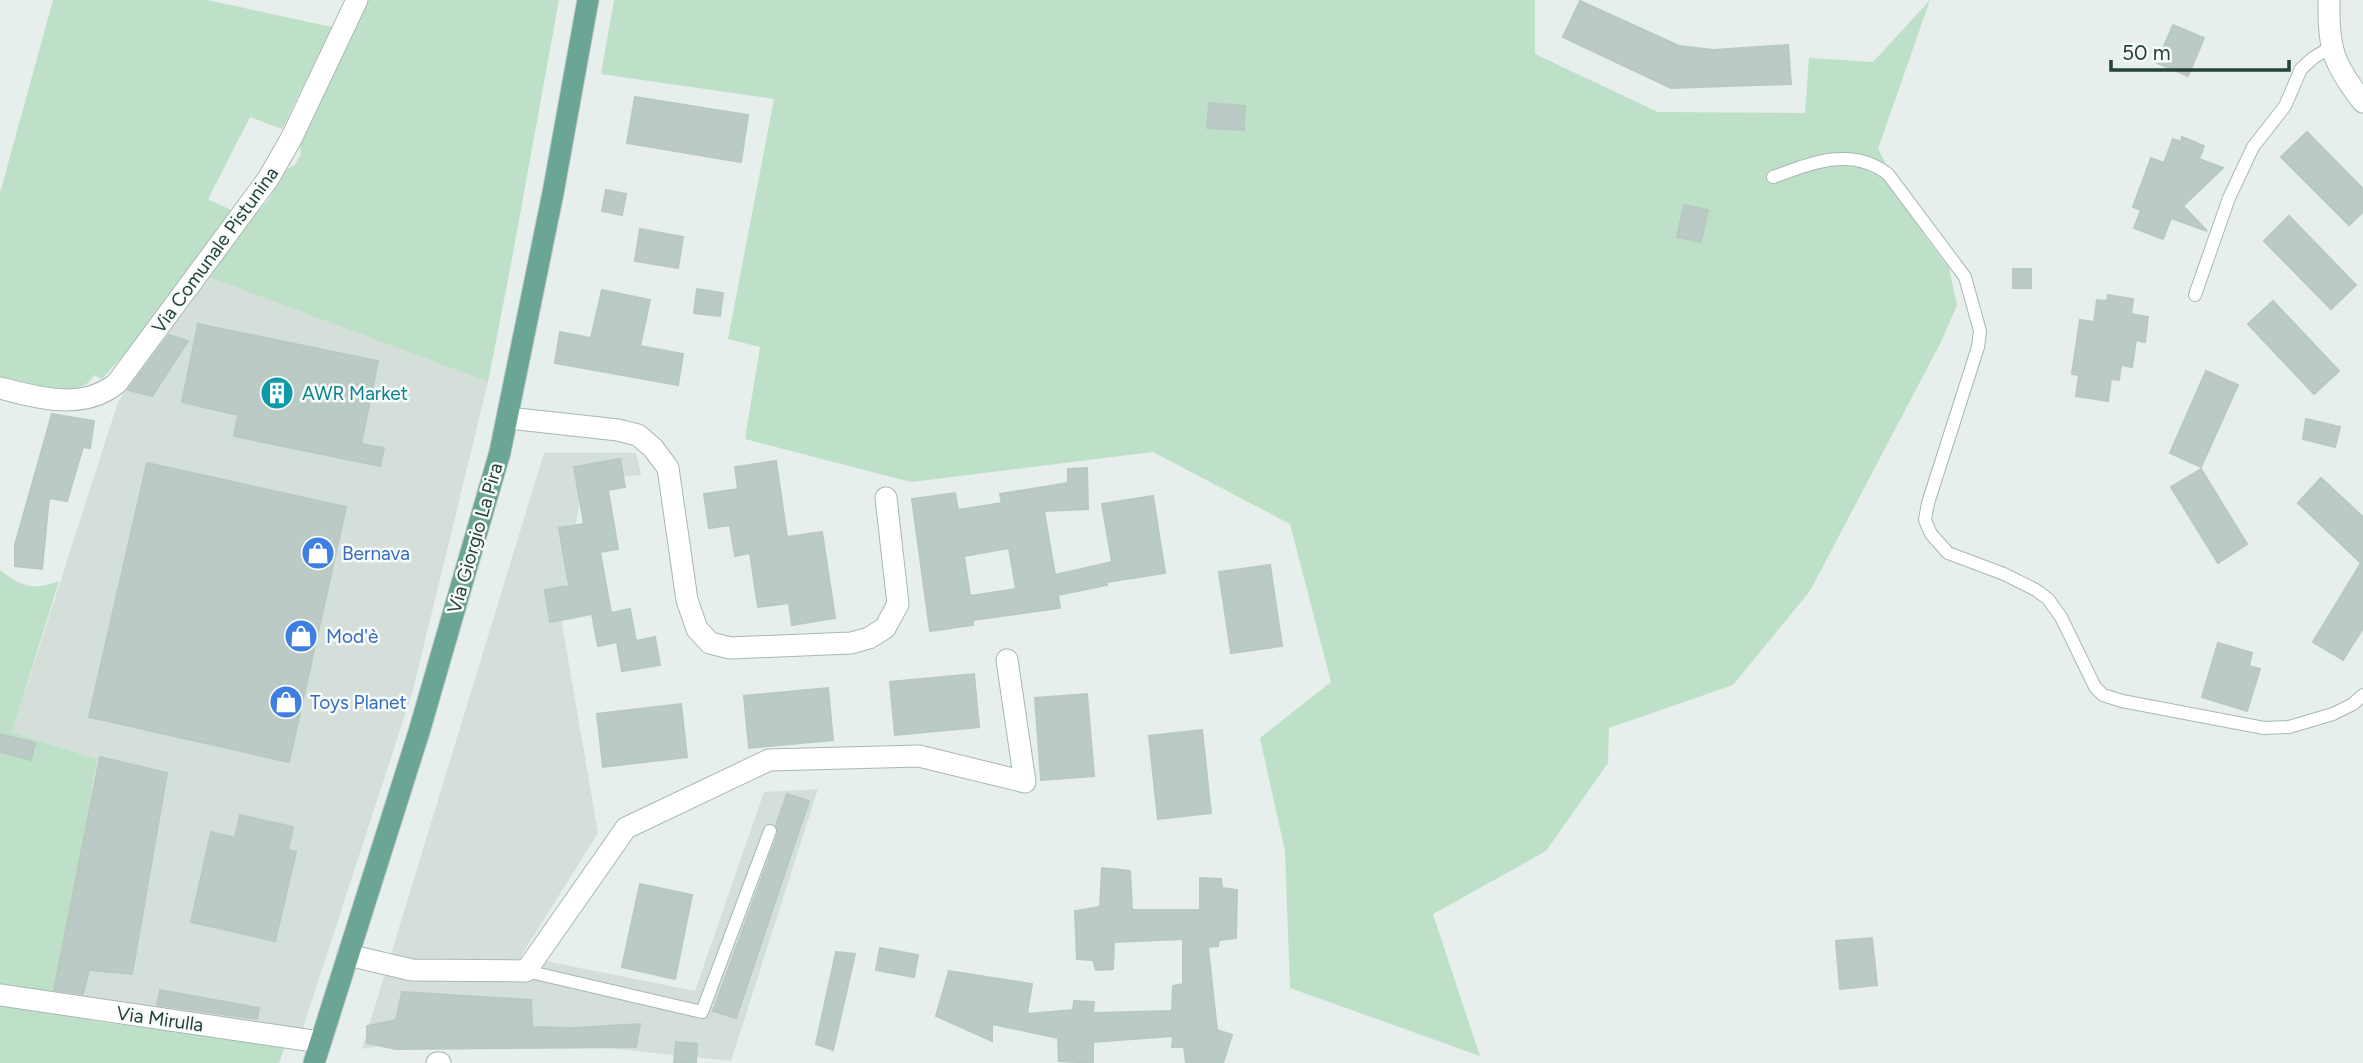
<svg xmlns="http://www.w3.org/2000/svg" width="2363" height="1063" viewBox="0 0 2363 1063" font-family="Figtree,sans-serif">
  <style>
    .built { fill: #d4dfda }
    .green { fill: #bfe0c8 }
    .building { fill: #bbcac4; stroke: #b8c9c2; stroke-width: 2; fill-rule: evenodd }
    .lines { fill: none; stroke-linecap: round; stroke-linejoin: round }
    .service-casing { stroke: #a8b8b2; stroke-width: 14 }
    .minor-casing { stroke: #a8b8b2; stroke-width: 23 }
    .primary-casing { stroke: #c2cac8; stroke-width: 23 }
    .service { stroke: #fff; stroke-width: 12 }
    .minor { stroke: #fff; stroke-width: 21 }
    .primary { stroke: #6aa596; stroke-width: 21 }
    .labels { text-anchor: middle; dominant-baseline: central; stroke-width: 5; stroke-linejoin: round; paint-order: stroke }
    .street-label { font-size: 19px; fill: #24423a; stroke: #f7fbf9 }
    .culture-label { font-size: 19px; fill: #0d838f; stroke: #f7fbf9; text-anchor: start }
    .shop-label { font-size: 19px; fill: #366cbe; stroke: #f7fbf9; text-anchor: start }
  </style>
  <rect width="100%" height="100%" fill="#e6efeb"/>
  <g class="built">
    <path d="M203,275L488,382L413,690L300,1037L56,997L97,759L12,732L118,402Z"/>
    <path d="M544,453H636L641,475L583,480L561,618L598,833L521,956L695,991L764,792L818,789L731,1061L456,1032L362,1049Z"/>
  </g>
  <g class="green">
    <path d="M53,0H207L332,27L282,129L250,117L208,199L231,210L152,323L102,379L94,375C91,380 88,384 82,386C69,393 15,385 0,381V193Z"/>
    <path d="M367,0H559L512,259L488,382L203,275L269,199L285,170L295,165L301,154L300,144Z"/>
    <path d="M614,0H1535V54L1658,112L1805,113L1809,58L1873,62L1930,0L1878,149L1922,232L1949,268L1957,305L1941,342L1810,591L1733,685L1609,728L1608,763L1546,851L1433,914L1480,1056L1290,988L1285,851L1260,738L1331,682L1290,524L1153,452L911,482L745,439L760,347L728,339L774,99L601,74Z"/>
    <path d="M0,570C22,587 33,591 59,581L12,732L97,759L56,997L0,986Z"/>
    <path d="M0,1004L101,1022L285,1046L279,1063H0Z"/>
  </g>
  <g class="building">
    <path d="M1580,1L1679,46L1713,50L1788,45L1791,84L1671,88L1563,37Z"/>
    <path d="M2173,25L2204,38L2188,76L2157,63Z"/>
    <path d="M635,97L748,115L741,162L627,143Z"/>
    <path d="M1209,103L1245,106L1244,130L1207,128Z"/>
    <path d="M2307,132L2363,189V212L2349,225L2281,157Z"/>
    <path d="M2182,137L2204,146L2199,159L2223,168L2183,206L2207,231L2171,218L2163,239L2134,228L2141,210L2133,207L2151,158L2164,163L2173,139L2181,142Z"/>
    <path d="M606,190L626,194L622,215L602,211Z"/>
    <path d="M1684,205L1708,210L1701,242L1677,237Z"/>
    <path d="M2289,216L2356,285L2331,309L2264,241Z"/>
    <path d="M640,229L683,237L678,268L635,261Z"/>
    <rect x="2013" y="269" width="18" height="19"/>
    <path d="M697,289L723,293L720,316L694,313Z"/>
    <path d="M602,290L650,300L640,346L683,354L678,385L555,363L560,332L591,338Z"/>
    <path d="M2108,295L2133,299L2131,314L2148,317L2145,342L2136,340L2132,367L2121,365L2119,380L2111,379L2108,401L2076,396L2079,375L2072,374L2080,320L2094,322L2097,300L2107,301Z"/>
    <path d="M2273,301L2339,371L2314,394L2248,324Z"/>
    <path d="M198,324L378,361L361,444L384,448L380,466L234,436L238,415L182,402Z"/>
    <path d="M169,335L188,341L152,396L128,390Z"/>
    <path d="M2206,371L2238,385L2201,467L2170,453Z"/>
    <path d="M52,414L94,421L90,448L83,447L67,501L49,498L42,569L15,566V545Z"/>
    <path d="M2306,419L2340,427L2335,447L2303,439Z"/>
    <path d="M620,459L625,487L608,490L618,549L600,552L611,613L630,609L636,641L655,637L660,665L622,671L617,642L598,646L592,614L550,622L545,590L569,586L559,528L584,524L574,467Z"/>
    <path d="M776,461L787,537L822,532L835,618L792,625L789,603L758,607L750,553L735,556L730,525L709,528L704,494L738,489L735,467Z"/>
    <path d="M147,463L346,507L289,762L89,717Z"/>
    <path d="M1087,468L1088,509L1044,511L1055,575L1112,562L1102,504L1153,496L1165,573L1107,582V585L1058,595L1060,608L973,620V625L930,631L912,499L955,493L958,510L1002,503L1000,494L1068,483V469ZM1009,548L1016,589L970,596L964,556Z"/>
    <path d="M2201,469L2247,544L2218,563L2171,487Z"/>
    <path d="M2321,478L2363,517V628L2343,660L2313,642L2361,563L2298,503Z"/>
    <path d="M1270,565L1282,646L1231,653L1219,572Z"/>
    <path d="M2218,643L2252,653L2249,666L2260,669L2247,711L2202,697Z"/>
    <path d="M974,674L979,727L895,735L890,682Z"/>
    <path d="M828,688L833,740L749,748L744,696Z"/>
    <path d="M1087,694L1094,776L1041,780L1035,698Z"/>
    <path d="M681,704L687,757L603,767L597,714Z"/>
    <path d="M1202,730L1211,813L1158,819L1149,736Z"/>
    <path d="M0,734L35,743L31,760L0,752Z"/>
    <path d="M100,757L167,773L132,974L89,970L83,994L54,990Z"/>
    <path d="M787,794L809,801L736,1018L713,1011L778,834L776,825Z"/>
    <path d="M240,815L293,827L288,850L296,852L275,941L191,922L211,832L235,838Z"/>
    <path d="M1102,868L1130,871L1132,910H1200V878L1221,879L1222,888L1237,890L1236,938L1219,940L1218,946L1208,947L1217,1030L1232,1035L1223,1063H1186L1184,1047H1172L1173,1036L1093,1042V1063L1059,1061L1058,1038L992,1024V1041L936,1016L949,971L1032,984L1027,1014L1073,1010L1074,1001L1094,1002L1093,1013L1172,1011L1173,986L1183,984V939L1114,942L1113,969L1096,970L1093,960L1077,959L1075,911L1100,907Z"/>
    <path d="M640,884L692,895L675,979L622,967Z"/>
    <path d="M1872,938L1877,985L1840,989L1836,941Z"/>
    <path d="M880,948L918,955L914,977L876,970Z"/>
    <path d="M836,952L855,954L833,1050L816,1044Z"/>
    <path d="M160,990L259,1008L257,1019L157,1005Z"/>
    <path d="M402,992L531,1000L532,1027L573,1028L640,1024L636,1047L396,1049L367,1043V1026L396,1020Z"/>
    <path d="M676,1042L697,1044L696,1063L674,1062Z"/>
  </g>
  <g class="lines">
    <defs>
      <g id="service">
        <path d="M1773,177C1812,163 1851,146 1888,174L1965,277L1980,331L1978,347L1928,503L1925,520L1931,534L1948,553L2004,574L2036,590L2048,599L2061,617L2095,687L2103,695L2122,701L2264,728L2289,727L2333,714L2353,704L2363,695"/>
        <path d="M2195,295L2229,198L2253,147L2285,106L2301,69L2313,58L2331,47"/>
        <path d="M526,971L702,1012L770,831"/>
      </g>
      <g id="minor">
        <path d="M2329,0C2328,48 2333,64 2363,102"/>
        <path d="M0,388C39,398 83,411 117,383L268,179L291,139L357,0"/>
        <path d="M508,418L618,430L638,435L653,448L668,468L687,600L697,629L710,643L730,648L851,643L869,638L885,628L898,604L886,498"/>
        <path d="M348,955L412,970L526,971L626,828L769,760L919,756L1025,782L1007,660"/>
        <path d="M0,995L320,1042"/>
        <path d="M437,1063H440"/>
      </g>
      <path id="primary" d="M314,1063L419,732L500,452L553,193L588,0"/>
    </defs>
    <use href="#service" class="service-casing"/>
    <use href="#minor" class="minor-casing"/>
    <use href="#primary" class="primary-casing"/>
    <use href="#service" class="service"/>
    <use href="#minor" class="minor"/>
    <use href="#primary" class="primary"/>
  </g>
  <defs>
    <symbol id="building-disc" viewBox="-11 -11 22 22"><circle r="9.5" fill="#0f9aa8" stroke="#f7fbf9"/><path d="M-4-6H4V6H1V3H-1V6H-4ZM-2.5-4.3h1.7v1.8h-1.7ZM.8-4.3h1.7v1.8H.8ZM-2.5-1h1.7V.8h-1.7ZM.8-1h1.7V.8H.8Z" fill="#fff"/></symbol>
    <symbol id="shop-disc" viewBox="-11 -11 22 22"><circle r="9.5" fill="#3f7fe0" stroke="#f7fbf9"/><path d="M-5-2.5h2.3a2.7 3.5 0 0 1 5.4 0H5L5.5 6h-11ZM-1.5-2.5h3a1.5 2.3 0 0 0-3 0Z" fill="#fff"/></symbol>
  </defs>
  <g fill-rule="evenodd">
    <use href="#building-disc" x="258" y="374" width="38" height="38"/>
    <use href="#shop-disc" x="299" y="534" width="38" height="38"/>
    <use href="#shop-disc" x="282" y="617" width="38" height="38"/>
    <use href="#shop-disc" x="267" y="683" width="38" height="38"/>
  </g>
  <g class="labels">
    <g class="street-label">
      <text transform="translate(215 250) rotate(-54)">Via Comunale Pistunina</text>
      <text transform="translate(475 538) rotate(-74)">Via Giorgio La Pira</text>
      <text transform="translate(160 1019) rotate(8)">Via Mirulla</text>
    </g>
    <g class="culture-label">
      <text x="302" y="393">AWR Market</text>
    </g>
    <g class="shop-label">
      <text x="342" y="553">Bernava</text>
      <text x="326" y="636">Mod'è</text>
      <text x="310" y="702">Toys Planet</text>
    </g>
  </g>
  <path d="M2111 60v10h178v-10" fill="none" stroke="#24423a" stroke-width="3.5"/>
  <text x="2122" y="60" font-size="21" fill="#24423a" stroke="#f7fbf9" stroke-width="5" paint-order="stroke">50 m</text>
</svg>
